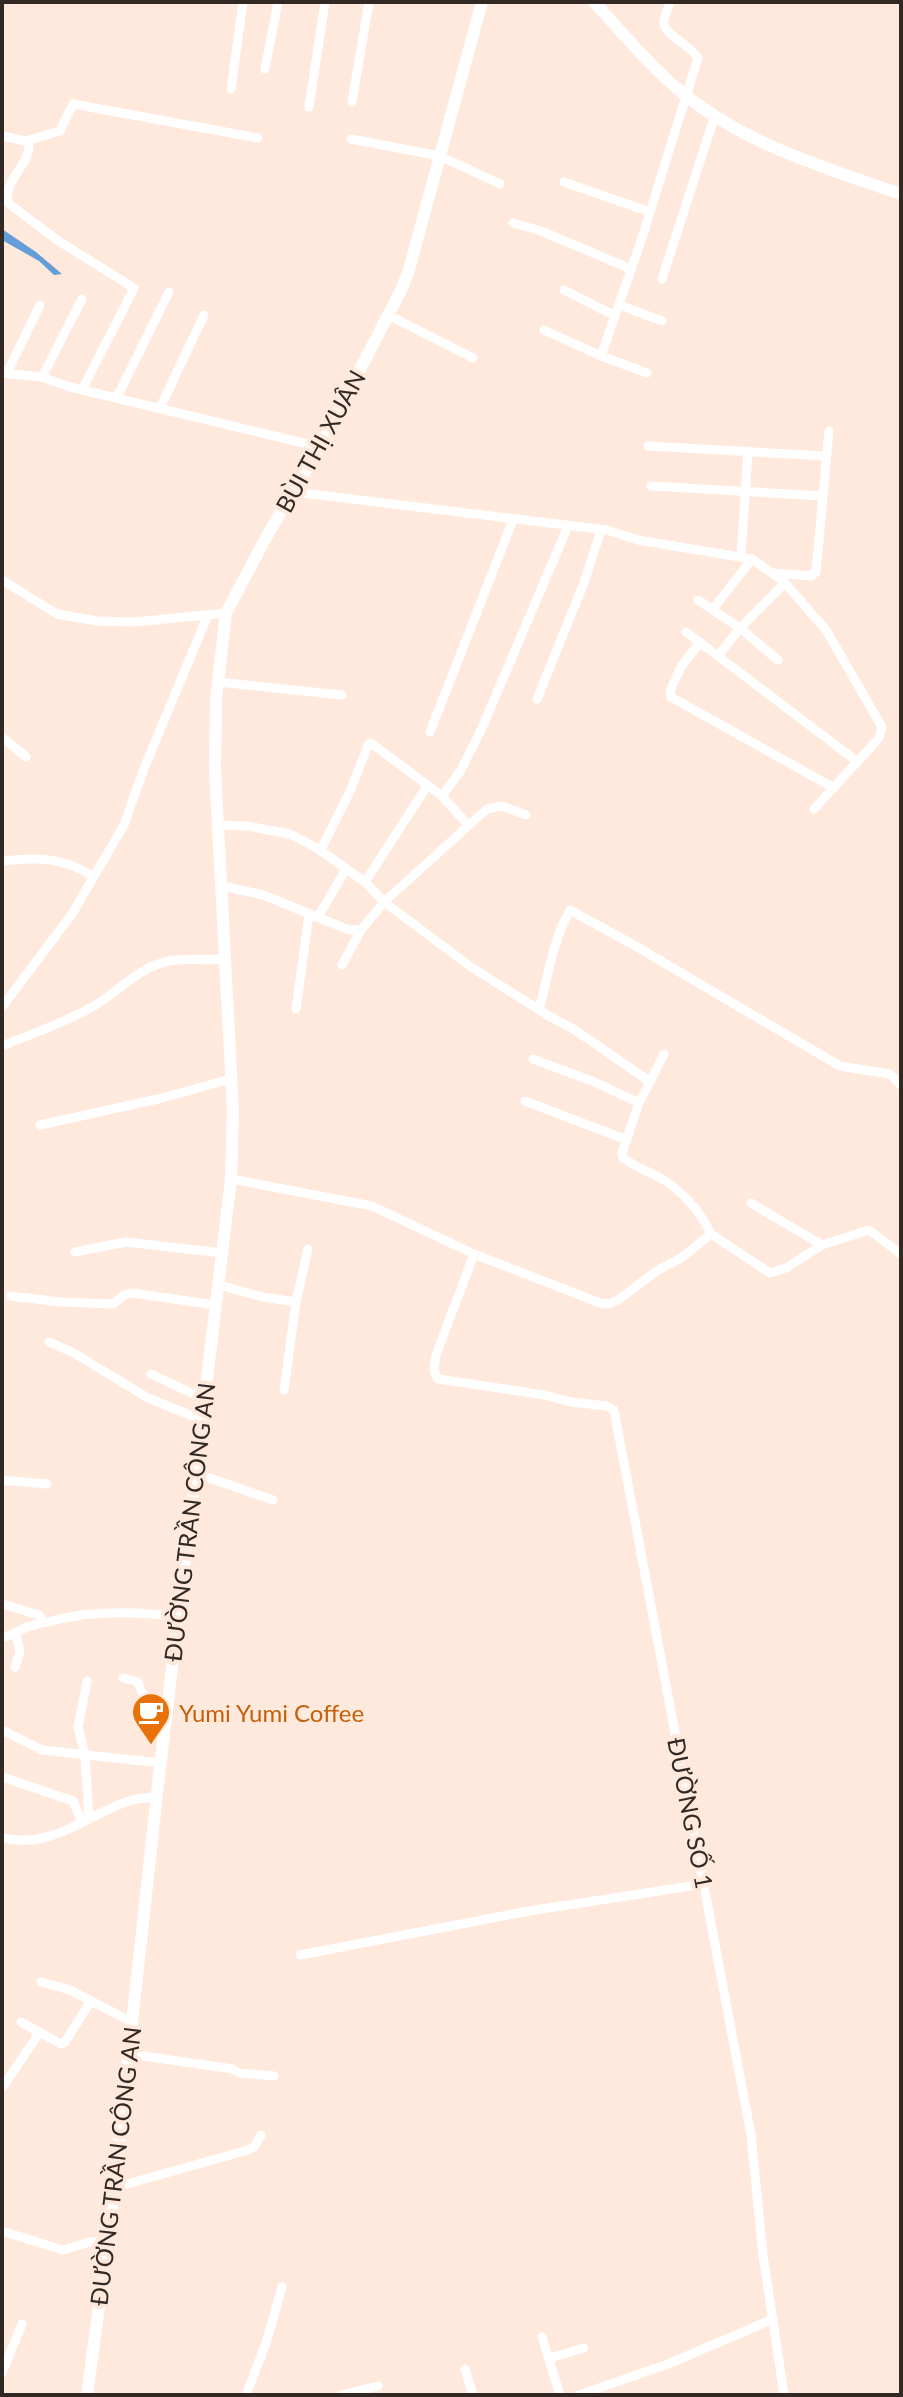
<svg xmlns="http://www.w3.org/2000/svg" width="903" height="2397" viewBox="0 0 903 2397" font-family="Lato,sans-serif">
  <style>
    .water { fill: #649ed8 }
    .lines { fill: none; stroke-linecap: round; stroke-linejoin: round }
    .street { stroke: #fff; stroke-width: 9 }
    .secondary { stroke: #fff; stroke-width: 12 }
    .labels { text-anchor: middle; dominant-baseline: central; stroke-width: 8; stroke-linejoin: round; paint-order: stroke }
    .street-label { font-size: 24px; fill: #332924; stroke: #ffe9dd }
    .food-label { font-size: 24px; fill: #c56008; stroke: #ffe9dd; text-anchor: start }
  </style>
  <rect width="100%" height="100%" fill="#ffe9dd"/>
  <path class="water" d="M2,229L36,252L62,274L54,275L39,261L2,240Z"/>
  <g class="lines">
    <g class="street">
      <path d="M265,69L278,2"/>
      <path d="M231,89L243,2"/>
      <path d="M352,102L369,2"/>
      <path d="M309,107L325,2"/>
      <path d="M2,136L26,141L60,131L73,104L258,138"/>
      <path d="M351,139L440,156L500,184"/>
      <path d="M26,141L29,144C30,165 2,182 8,203L57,240L134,288L82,390"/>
      <path d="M564,182L650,212"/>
      <path d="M513,223L541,231L631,269"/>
      <path d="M662,279L715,115"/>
      <path d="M564,290L615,316"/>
      <path d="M619,305L662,321"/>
      <path d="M388,315L473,358"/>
      <path d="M544,330L601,356L647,373"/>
      <path d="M601,356L640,244L698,58C691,45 662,34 664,21C665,15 668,8 670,2"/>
      <path d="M2,373L42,377L70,387L320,447"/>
      <path d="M7,373L40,305"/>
      <path d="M42,377L82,299"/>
      <path d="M117,397L169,292"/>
      <path d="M160,408L204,315"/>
      <path d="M648,446L826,456"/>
      <path d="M651,486L823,496"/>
      <path d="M294,492L607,530L638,540L752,559L772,573L785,583L826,630L882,727L879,738L814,809"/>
      <path d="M741,557L748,451"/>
      <path d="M772,573L811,576L816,572L829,431"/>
      <path d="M2,580L57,614L97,621L135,622L226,613"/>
      <path d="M698,600L740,628L785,583"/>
      <path d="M712,610L752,559"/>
      <path d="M686,632L858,762"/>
      <path d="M700,642L681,667L670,691L671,697L834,788"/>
      <path d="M718,656L740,628L778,660"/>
      <path d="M218,682L342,695"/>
      <path d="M537,699L584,583L601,530"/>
      <path d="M430,732L513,520"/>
      <path d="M2,737L26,757"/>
      <path d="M442,796L461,770L482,728L568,526"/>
      <path d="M218,825L247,826L290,834L317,848L365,882L384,902L471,967L549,1016L575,1030L649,1081"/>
      <path d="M320,851L351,789L368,745L371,743L442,796L468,825"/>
      <path d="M2,861C37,857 62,857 93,876"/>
      <path d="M365,882L427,786"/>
      <path d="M222,886L263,895L349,930H361L384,902L487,809L502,806L526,815"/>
      <path d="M318,917L346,869"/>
      <path d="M342,965L361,930"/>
      <path d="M2,1007L72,914L124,825L143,771L208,615"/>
      <path d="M296,1009L309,914"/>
      <path d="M539,1010C548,976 553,940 570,910L632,944L840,1066L890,1074L901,1085"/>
      <path d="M2,1046C33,1033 65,1023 94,1006C120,991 138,967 169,961C187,958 207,960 226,959"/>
      <path d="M533,1059L592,1081L639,1103L622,1153L623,1158C635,1167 651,1172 664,1180C683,1192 702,1214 711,1234"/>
      <path d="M525,1101L627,1140"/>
      <path d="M639,1103L664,1054"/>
      <path d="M40,1125L158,1099L231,1079"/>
      <path d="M231,1179L372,1206L474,1254L436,1355L434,1370L438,1379L545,1395L571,1402L607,1406L614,1410L751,2135L763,2255L784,2395"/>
      <path d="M751,1203L822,1245"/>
      <path d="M75,1252L126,1242L222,1253"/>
      <path d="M474,1254L600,1303L609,1304L618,1300L658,1270L681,1258L711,1234L770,1273L786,1268L822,1245L869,1230L901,1254"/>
      <path d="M219,1285L263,1297L296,1302L284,1390"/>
      <path d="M11,1296L60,1302L113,1304L124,1295L132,1293L216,1305"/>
      <path d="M296,1302L308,1249"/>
      <path d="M49,1342L74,1353L148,1398L202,1420"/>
      <path d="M151,1374L204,1399"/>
      <path d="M195,1473L273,1500"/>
      <path d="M2,1480L47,1484"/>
      <path d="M2,1604L39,1615L45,1623"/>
      <path d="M2,1637C11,1636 17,1632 25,1628C34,1624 45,1623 55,1620C96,1610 136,1611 178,1617"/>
      <path d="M15,1667L20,1652L16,1634"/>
      <path d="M123,1678L138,1682C143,1698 150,1707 166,1713"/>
      <path d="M87,1681L78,1727L85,1755L89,1819"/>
      <path d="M4,1731L42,1750L160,1763"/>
      <path d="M2,1777L73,1801L82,1822"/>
      <path d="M2,1838C53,1849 81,1818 126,1802C136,1798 146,1798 157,1797"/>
      <path d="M300,1955L529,1911L704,1884"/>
      <path d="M41,1982L70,1990L91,2001"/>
      <path d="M21,2022L61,2044L65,2042L91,2001L132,2022"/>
      <path d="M129,2054L233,2069L239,2073L274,2076"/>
      <path d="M2,2088L40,2032"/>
      <path d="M113,2188L248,2150L254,2147L261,2135"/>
      <path d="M2,2231L63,2250L90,2242L108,2241"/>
      <path d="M542,2337L560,2395"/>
      <path d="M549,2358L584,2348"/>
      <path d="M465,2369L473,2395"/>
      <path d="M2,2373L22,2324"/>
      <path d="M246,2395L267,2340L282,2287"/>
      <path d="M341,2395L378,2386"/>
      <path d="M579,2395L668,2364L771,2320"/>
    </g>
    <g class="secondary">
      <path d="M594,2C623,33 651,68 684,94C747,145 826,168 901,194"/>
      <path d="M87,2395L108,2241L159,1776L231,1179L233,1111L215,769L216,699L226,613L269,532L320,447L401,290L408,273L482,2"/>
    </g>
  </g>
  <defs>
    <symbol id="cafe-pin" viewBox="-11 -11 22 30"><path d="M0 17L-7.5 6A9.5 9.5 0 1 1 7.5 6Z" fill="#e8710a" stroke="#ffe9dd"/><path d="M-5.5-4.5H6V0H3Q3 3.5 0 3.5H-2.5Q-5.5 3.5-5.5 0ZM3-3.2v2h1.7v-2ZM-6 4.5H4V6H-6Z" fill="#fff"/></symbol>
  </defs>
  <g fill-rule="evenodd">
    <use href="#cafe-pin" x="129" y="1690" width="44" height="60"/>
  </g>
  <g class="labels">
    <g class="street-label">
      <text transform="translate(320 441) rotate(-61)">BÙI THỊ XUÂN</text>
      <text transform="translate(189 1522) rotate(-83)">ĐƯỜNG TRẦN CÔNG AN</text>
      <text transform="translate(691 1813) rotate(79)">ĐƯỜNG SỐ 1</text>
      <text transform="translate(115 2166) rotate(-83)">ĐƯỜNG TRẦN CÔNG AN</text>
    </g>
    <g class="food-label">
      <text x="179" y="1712">Yumi Yumi Coffee</text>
    </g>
  </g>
  <rect width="903" height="2397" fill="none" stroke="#332924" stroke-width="8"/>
</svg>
